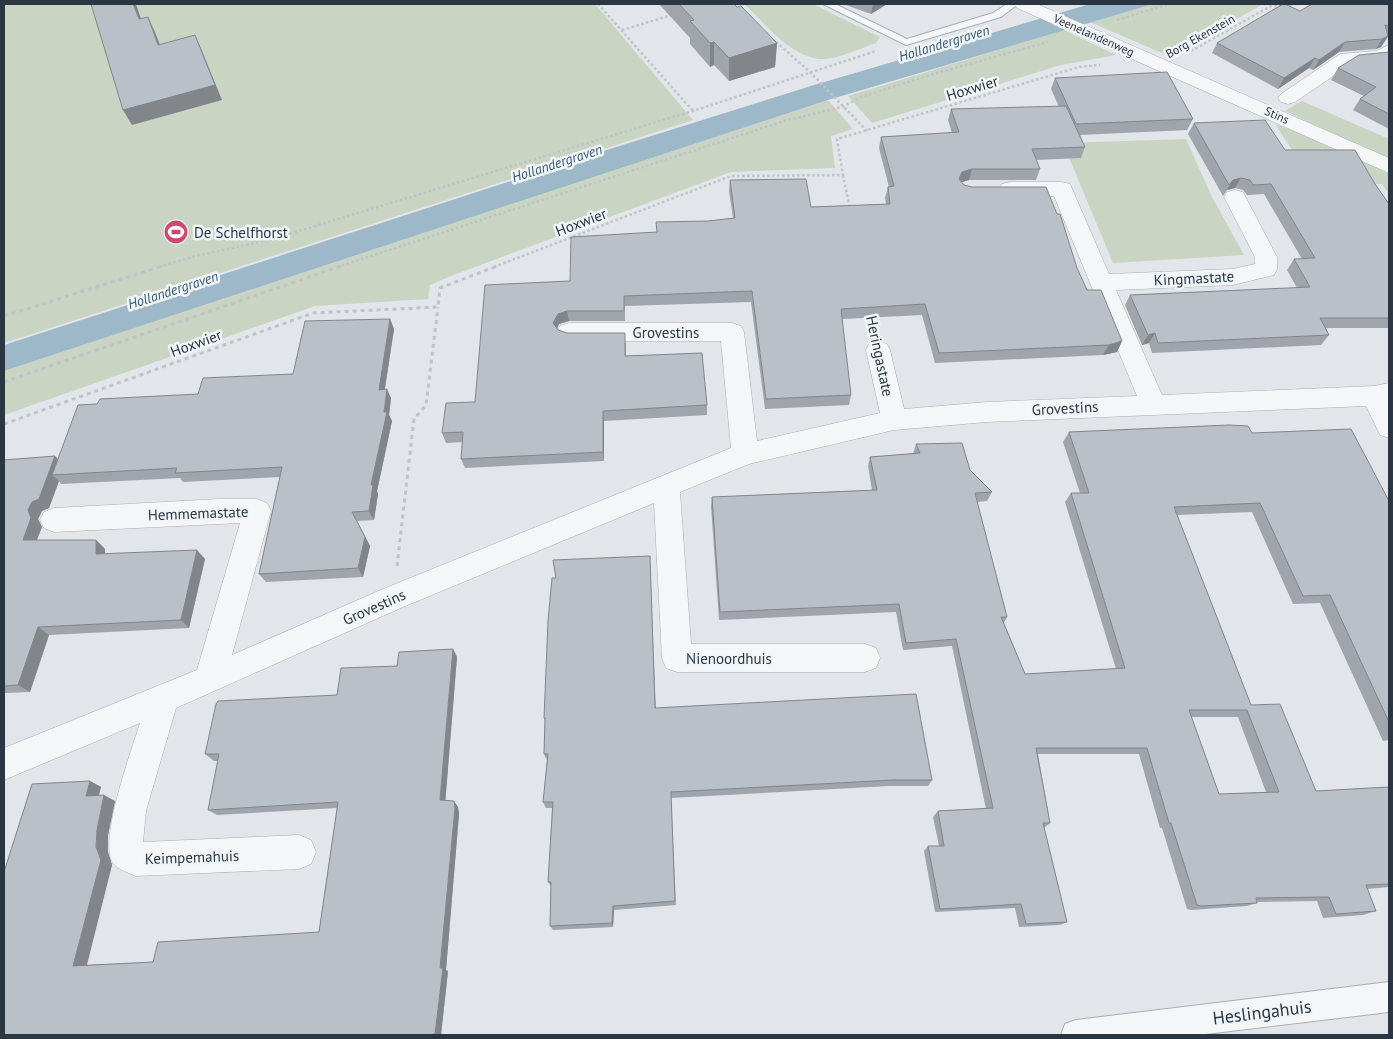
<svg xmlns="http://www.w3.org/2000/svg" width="1393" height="1039" viewBox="0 0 1393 1039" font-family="'PT Sans',sans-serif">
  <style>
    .green { fill: #cad4c3 }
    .water { fill: #9db9c9 }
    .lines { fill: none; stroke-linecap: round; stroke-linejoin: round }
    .service-casing { stroke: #a7aeb4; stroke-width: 2 }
    .pedestrian-casing { stroke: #a7aeb4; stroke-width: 2 }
    .minor-casing { stroke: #a7aeb4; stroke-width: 1 }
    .path-far1 { stroke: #bfc4c8; stroke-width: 2.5; stroke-dasharray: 2.5 2.5; stroke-linecap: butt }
    .path { stroke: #bfc4c8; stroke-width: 3; stroke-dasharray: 4 4; stroke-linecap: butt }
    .service { fill: #f4f6f8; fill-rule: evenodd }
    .pedestrian { fill: #f4f6f8; fill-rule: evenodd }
    .minor { fill: #f4f6f8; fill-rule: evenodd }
    .wall { fill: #9fa5ab; fill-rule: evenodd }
    .shaded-wall { fill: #82868b }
    .building { fill: #b9c0c7; stroke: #82868b; fill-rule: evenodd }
    .labels { text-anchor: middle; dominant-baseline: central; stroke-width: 5; stroke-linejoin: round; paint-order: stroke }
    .far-street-label { font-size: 12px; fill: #2a3641; stroke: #f1f5f7 }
    .far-water-label { font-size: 14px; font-style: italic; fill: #355b75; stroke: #f1f5f7 }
    .street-label { font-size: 15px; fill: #2a3641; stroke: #f1f5f7 }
    .poi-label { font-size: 15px; fill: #2a3641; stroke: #f1f5f7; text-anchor: start }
    .near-street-label { font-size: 18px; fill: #2a3641; stroke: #f1f5f7 }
  </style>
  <rect width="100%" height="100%" fill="#e2e6ea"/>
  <g class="green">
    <path d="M4,4H595L693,120L4,343Z"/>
    <path d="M744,4H813L880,37L876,43C861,48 841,58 825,59C792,60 766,24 744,4Z"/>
    <path d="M1153,4H1263L1171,57L1090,22Z"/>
    <path d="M1064,30L1116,55L1061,65L872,123L848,96Z"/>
    <path d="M828,100L853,129L831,136L835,168L731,172L456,274L430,285L428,299L315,306L4,415V371Z"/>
    <path d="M1302,101L1389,139V159L1285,111Z"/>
    <path d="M1275,124L1325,142L1389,174V194L1382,184L1314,183Z"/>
    <path d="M1186,139L1212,197L1244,255L1113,263L1063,143Z"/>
  </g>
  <path class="water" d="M1090,4H1153L828,100L4,371V345L613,148L814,85Z"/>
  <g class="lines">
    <defs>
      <path id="service" d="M823,4H835L907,39L993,13L1007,4H1018L1001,17L906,45Z"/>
      <path id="pedestrian" d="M1389,982V1012L1198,1035H1061L1065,1024L1076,1020Z"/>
      <g id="minor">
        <path d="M1014,4H1037L1389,158V173L1017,8Z"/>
        <path d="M1389,45L1388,61L1351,64L1295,102L1288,104L1281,102L1278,98L1281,94L1340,54L1376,51Z"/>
        <path d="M1010,182H1062L1070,184L1109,274L1233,269L1255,264V257L1224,197L1227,192L1235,190L1243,192L1277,257V269L1274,275L1233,285L1116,290L1162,395L1374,386L1389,383V438L1380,435L1366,406L987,422L894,430L749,464L680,492L691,644H865L876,648L880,658L876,668L865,672H677L666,668L662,658L654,503L403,607L176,708L146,811L143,842L299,835L311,840L316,852L311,864L299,869L136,876C129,873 117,869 113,863C98,841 132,749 140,723L4,780V748L197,670L240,523L54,532L44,528L40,520L44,512L54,508L219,499H257L267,503L271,511L232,655L383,589L731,448L721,341H569L560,338L557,332L560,326L569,323H732L741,326L744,332L757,441L880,413L866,350L869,344L878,341L887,344L890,350L904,409L987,402L1137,396L1054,196H1010L1002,194L999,189L1002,184Z"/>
      </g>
    </defs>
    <use href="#service" class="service-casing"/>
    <use href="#pedestrian" class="pedestrian-casing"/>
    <use href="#minor" class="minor-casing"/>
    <g class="path-far1">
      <path d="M598,4L693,111"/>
      <path d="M1117,20L1169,4"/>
      <path d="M622,30L672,15"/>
      <path d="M776,42L810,72L867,131"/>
      <path d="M1191,51L1271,6L1300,4"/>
      <path d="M843,175L850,209"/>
      <path d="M159,267L195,256L269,240L693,111L876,51"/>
      <path d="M337,267L784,121L842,107L861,97L930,75L1048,42"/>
      <path d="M494,267L731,176L843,175L837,139L1079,67L1100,65"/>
    </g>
    <g class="path">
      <path d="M4,316L163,266"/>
      <path d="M4,382L341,266"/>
      <path d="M4,424L313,313L438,307L440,288L497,266"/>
      <path d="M397,566L414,419L426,405L438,307"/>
    </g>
    <use href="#service" class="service"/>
    <use href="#pedestrian" class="pedestrian"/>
    <use href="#minor" class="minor"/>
  </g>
  <g class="wall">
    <path d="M659,4H734L777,43L775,67L729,81L714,65L710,67L690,44V38Z"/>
    <path d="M843,4H887L871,14Z"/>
    <path d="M1389,4V37H1388L1381,47L1376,49L1339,52L1313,70L1309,68L1278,89L1212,53L1217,43L1300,11Z"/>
    <path d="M1389,52V129L1353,110L1360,99L1364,96L1331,80L1338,68Z"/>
    <path d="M1055,78L1193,119L1187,130L1080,135L1085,147L1081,158L1036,160L1040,169L1036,180H969L962,182L964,185L1077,268L1087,290L1122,341L1117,352L1103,355L935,363L922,315L842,319L851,395L849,405L765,409L751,302L625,306V321H569L559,324L557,329L567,333L626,343V356L707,405V415L604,421V461L465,468L461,459L463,442L446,443L442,433L475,402L570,281L657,232L708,221L733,218L729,191L730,180L811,207L886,204L885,198L888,187H889L879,148L881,137L952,133L948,120L951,109L1059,107L1051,89Z"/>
    <path d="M1194,123L1285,150L1375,184L1389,204V328H1326L1329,335L1321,345L1152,353L1149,343L1142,345L1125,305L1130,295L1297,288L1287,270L1294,259H1302L1264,194L1247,195L1243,190L1235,188L1227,190L1223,196L1188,134Z"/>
    <path d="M390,319L394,329L385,389L391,398L389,415L392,421L377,491L378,494L374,520L357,521L370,546L363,577L266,582L259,574L280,477L183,482L180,478L61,484L59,481L49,508L42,511L38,519L42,527L37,540H96L105,549V554L205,559L189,628L49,635L30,692L4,693V460L58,459L97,404L198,394L293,374Z"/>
    <path d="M1069,432L1252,433L1389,501V740L1383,741L1320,603L1293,604L1252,512L1177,515L1251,705L1316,791L1389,787V887L1367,889L1376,911L1363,915L1323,918L1317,901L1257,902V903L1247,906L1191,910L1187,909L1162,828H1160L1139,754H1038L1050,823L1044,828L1067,922L1060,925L1019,927L1015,908L935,912L924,851L928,846H939L933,817L938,811L986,809L952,646L903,650L896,612L719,620L711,506L712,497L872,490L868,466L870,457L913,454L916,444L970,470L992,492L987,501L977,502L1007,617L1004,623L1025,674L1116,669L1065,502L1071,493H1080L1063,442ZM1191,717H1238L1266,792L1219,794Z"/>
    <path d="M650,565L655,708L932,780L928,786H889L671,798L676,905L614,910L613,927L553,930L550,926L551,886L548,882L552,808H546L543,802L547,760L544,754L545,722L544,718L556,578Z"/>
    <path d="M453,649L457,657L445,801L458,807L459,814L446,970L448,971L441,1035H4L90,781L101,787L99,795L115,801L108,835V852L112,865L86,965L153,962L319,932L337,808L217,815L208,810L218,761H214L205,754L337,695L397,666Z"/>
  </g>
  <g class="shaded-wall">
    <path d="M133,4H136L146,34L139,19Z"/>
    <path d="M873,4H887L871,14Z"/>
    <path d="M148,17L155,32L166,61L158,45Z"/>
    <path d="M195,35L202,51L222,100L132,125L123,110Z"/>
    <path d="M1388,36L1381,47L1376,49L1382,39Z"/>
    <path d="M714,42V65L710,67V43Z"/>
    <path d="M1345,42L1339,52L1313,70L1319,60Z"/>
    <path d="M777,43L775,67L729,81V58Z"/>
    <path d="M1315,58L1309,68L1278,89L1284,78Z"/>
    <path d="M972,169L969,180L959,183V179L962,172Z"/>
    <path d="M1241,178L1235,188L1227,190L1223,196L1233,180Z"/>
    <path d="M567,311L569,321L559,324L555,333L553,323L558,314Z"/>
    <path d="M390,319L394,329L383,400L379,390Z"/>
    <path d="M1155,333L1149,343L1142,345L1148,335Z"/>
    <path d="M1122,341L1117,352L1103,355L1109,345Z"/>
    <path d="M387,389L391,398L389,415L392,421L377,491L378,494L374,520L369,511L371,485Z"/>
    <path d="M603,411L604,421V461L603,452Z"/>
    <path d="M55,456L65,466L52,475L59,481L49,508L42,511L38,519L42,527L33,549L23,540L28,510Z"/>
    <path d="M352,512L370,546L363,577L358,568Z"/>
    <path d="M96,540L105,549V563L96,554Z"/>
    <path d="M197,550L205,559L189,628L181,620Z"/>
    <path d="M650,556V565L656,715L655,708Z"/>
    <path d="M38,627L49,635L30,692L18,685Z"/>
    <path d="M453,649L457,657L445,806L440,800Z"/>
    <path d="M90,781L101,787L97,801L86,796Z"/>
    <path d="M104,795L115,801L108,835V852L112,865L86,969L73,966L96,847L97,830Z"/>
    <path d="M454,801L458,807L459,814L446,970L448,971L441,1035H439L435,1034Z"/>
    <path d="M613,906L614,910L613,927L612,923Z"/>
  </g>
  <g class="building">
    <path d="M91,4H133L139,19L148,17L158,45L195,35L215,85L123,110Z"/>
    <path d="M679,4H734L737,7L741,6L777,43L729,58L714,42L710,43L690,21L694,20Z"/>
    <path d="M1283,4H1285L1300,11L1312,4H1389V26L1385,25L1388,36L1382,39L1345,42L1319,60L1315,58L1284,78L1217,43Z"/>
    <path d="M1389,52V114L1360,99L1376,87L1338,68L1359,55Z"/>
    <path d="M1167,72L1193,119L1076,124L1055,78Z"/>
    <path d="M1066,106L1085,147L1032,149L1040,169H972L962,172L959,179L964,185L972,187H1046L1057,214H1060L1077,268L1087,290H1101L1122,341L1109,345L939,353L925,304L841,309L851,395L766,399L752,291L624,296V311H567L558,314L553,323L558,330L567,333H625V356L702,353L707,405L603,411V452L461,459L463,432L442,433L446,403L475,402L485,285L570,281L571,237L657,232L656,222L708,221L735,218L730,180L806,179L811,207L890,204L888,187L894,186L881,137L959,132L951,109Z"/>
    <path d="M1265,120L1285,150H1355L1375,184L1389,204V318H1320L1329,335L1158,343L1155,333L1148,335L1130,295L1310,287L1294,259L1315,258L1271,184L1253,185L1250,180L1241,178L1233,180L1229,185L1194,123Z"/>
    <path d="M390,319L379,390L387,389L384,412H387L371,485H373L369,511L352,512L365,537L358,568L259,574L282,467L175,473L177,468L52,475L78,405L97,404L100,399L198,394L203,378L293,374L305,321Z"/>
    <path d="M1229,425L1248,426L1252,433L1351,429L1389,501V722L1330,595L1303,596L1260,503L1174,507L1251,705L1280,704L1316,791L1389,787V884L1366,885L1376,911L1336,914L1329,897L1256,898L1257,903L1201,906L1197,905L1171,823H1169L1147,748H1036L1050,823H1043L1067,922L1026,924L1021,904L940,909L928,846H944L938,811L993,808L956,639L906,643L899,604L720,612L712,497L877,490L870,457L920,453L916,444L962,443L970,470L992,492L975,493L1007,617H1001L1025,674L1125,668L1071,493H1089L1069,432ZM1189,710H1247L1279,792L1219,794Z"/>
    <path d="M55,456L39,499L32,502L28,510L31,518L23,540H96V554L197,550L181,620L38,627L18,685L4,686V460Z"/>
    <path d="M650,556L655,708L916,694L932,780H893L671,792L675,901L613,906L612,923L550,926L551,882H548L553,802H543L548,754H544L545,718H544L548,621L552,578H556L553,560Z"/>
    <path d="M453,649L440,800L454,801L455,808L440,968H443L435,1034H433V1035H4V872L32,784L90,781L86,796L104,795L97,830L96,847L101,860L73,966L153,962L158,942L319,932L338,802L208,810L219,754H205L216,704L218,701L337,695L341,668L397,666L399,652Z"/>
  </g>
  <defs>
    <symbol id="stadium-disc" viewBox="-11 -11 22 22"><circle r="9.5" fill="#cc4972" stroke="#f1f5f7"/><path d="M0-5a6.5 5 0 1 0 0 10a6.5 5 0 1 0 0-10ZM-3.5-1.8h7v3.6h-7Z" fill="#fff"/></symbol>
  </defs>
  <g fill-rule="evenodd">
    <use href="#stadium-disc" x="162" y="218" width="28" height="28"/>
  </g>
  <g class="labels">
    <g class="far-street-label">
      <text transform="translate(1094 35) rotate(24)">Veenelandenweg</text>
      <text transform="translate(1200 36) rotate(-29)">Borg Ekenstein</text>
      <text transform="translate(1277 115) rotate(24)">Stins</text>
    </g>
    <g class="far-water-label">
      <text transform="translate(944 43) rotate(-17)">Hollandergraven</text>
      <text transform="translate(557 163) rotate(-18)">Hollandergraven</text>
      <text transform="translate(173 290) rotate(-18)">Hollandergraven</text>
    </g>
    <g class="street-label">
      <text transform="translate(972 88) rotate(-17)">Hoxwier</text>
      <text transform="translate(581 222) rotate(-21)">Hoxwier</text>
      <text transform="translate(1194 278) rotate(-3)">Kingmastate</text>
      <text x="666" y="332">Grovestins</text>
      <text transform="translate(196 343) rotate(-20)">Hoxwier</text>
      <text transform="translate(880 356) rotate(78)">Heringastate</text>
      <text transform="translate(1065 408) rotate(-3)">Grovestins</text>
      <text transform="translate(198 513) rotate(-2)">Hemmemastate</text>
      <text transform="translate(374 607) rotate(-24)">Grovestins</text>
      <text x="729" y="658">Nienoordhuis</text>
      <text transform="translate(192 857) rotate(-2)">Keimpemahuis</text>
    </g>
    <g class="poi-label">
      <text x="194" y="232">De Schelfhorst</text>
    </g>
    <g class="near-street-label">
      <text transform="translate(1262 1012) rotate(-7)">Heslingahuis</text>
    </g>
  </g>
  <rect width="1393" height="1039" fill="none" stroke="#2a3641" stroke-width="10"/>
</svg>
